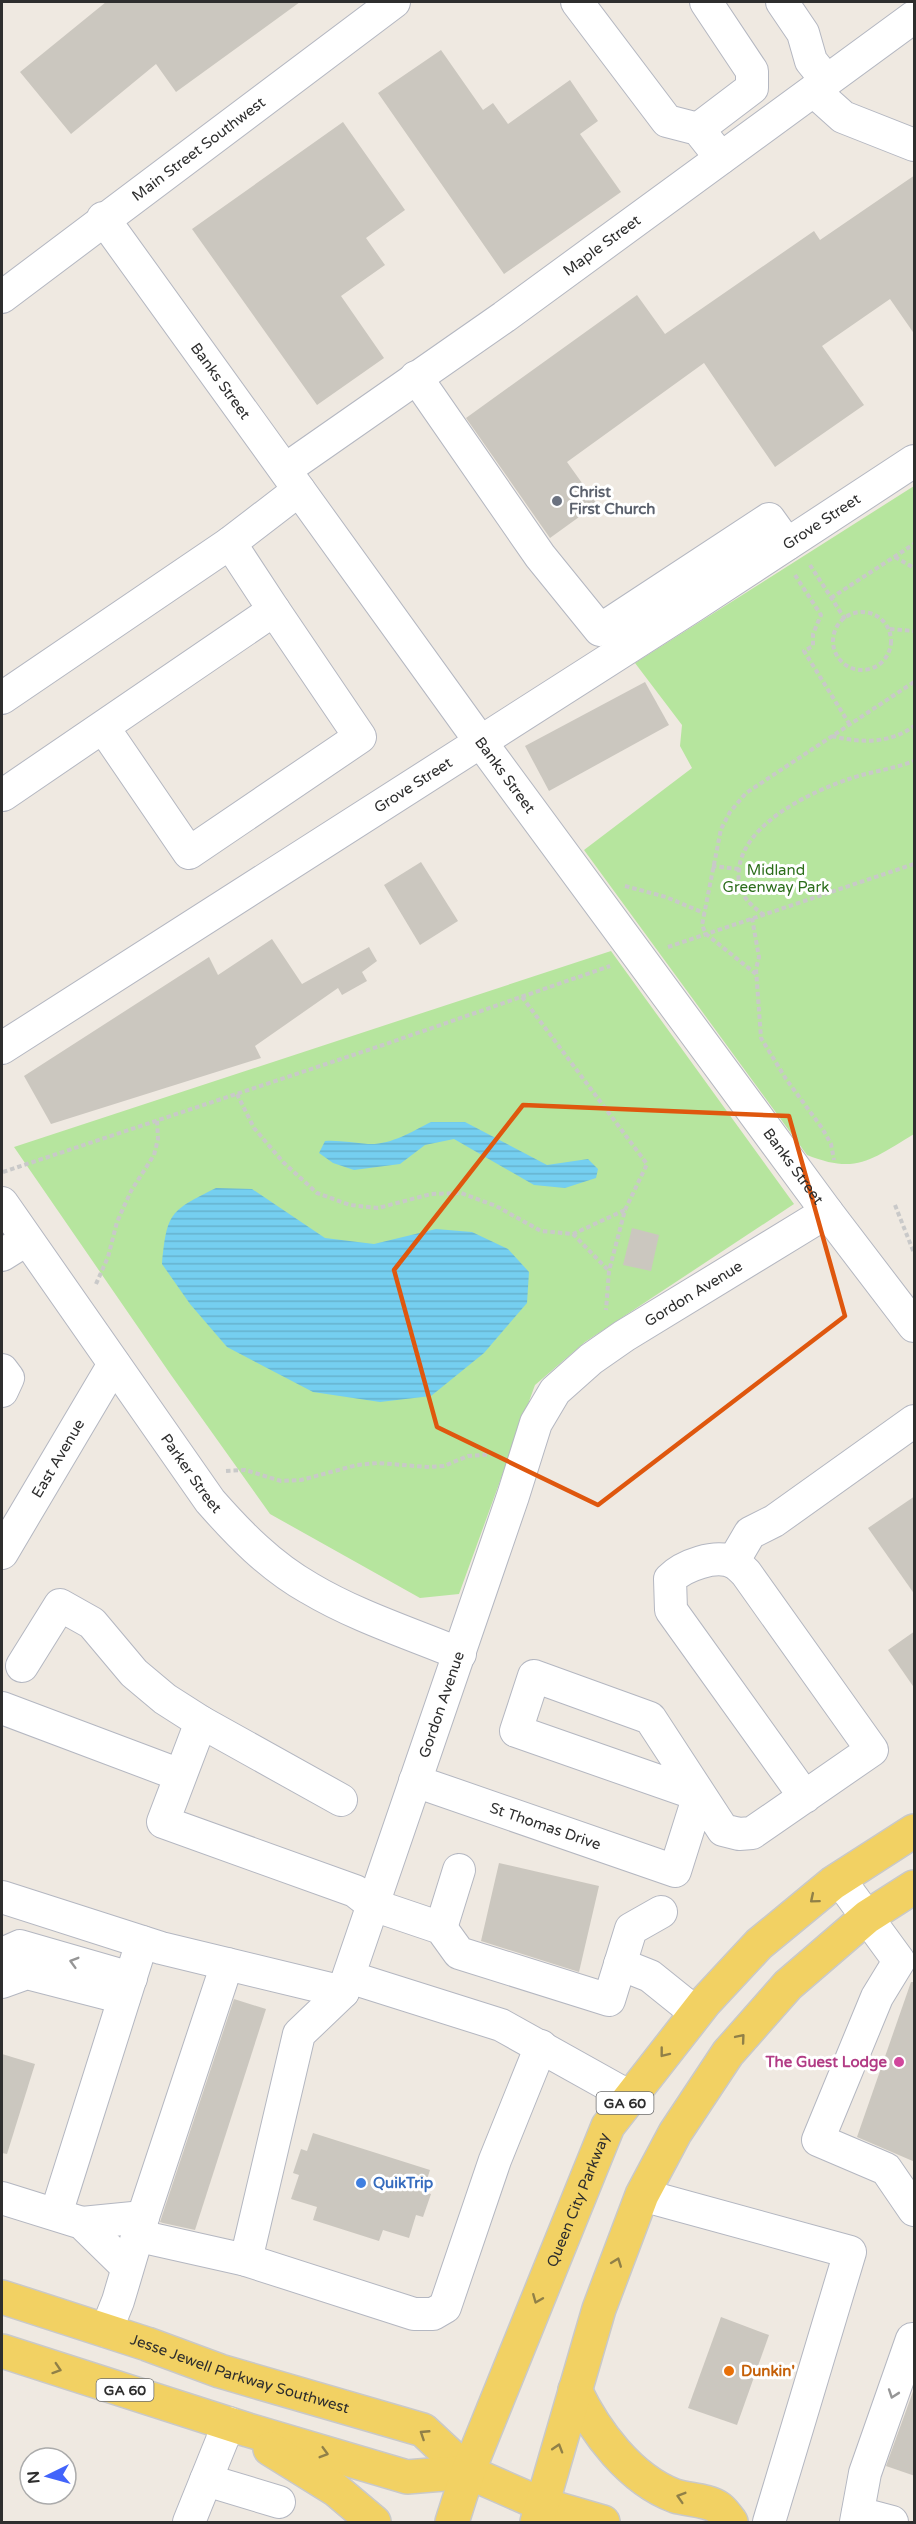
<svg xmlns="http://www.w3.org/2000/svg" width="916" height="2524" viewBox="0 0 916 2524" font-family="'Varela Round',sans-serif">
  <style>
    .park { fill: #b6e59e }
    .water { fill: url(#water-rules) }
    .building { fill: #cbc7bf }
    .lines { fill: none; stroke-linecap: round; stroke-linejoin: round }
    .minor-casing { stroke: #b4b7c1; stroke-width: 34 }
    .major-casing { stroke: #c9c9c9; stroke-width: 36 }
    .path { stroke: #c9c9c9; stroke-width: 4; stroke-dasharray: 4.5 3; stroke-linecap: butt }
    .minor { stroke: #fff; stroke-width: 32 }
    .major { stroke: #f2d163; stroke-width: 33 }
    .oneway { stroke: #908048 }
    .oneway2 { stroke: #969696 }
    .marked { fill: none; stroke: #df570e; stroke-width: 4.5; stroke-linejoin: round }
    .worship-dot { fill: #6b7280; stroke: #fff; stroke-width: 2 }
    .hotel-dot { fill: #d1479c; stroke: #fff; stroke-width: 2 }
    .shop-dot { fill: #3f7fe0; stroke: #fff; stroke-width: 2 }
    .food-dot { fill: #e8710a; stroke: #fff; stroke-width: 2 }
    .labels { text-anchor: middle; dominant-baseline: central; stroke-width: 6; stroke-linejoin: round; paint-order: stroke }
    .shield { fill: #fff; stroke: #6d6d6d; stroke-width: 1.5 }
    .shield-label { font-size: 14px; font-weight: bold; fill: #2e2e2e }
    .street-label { font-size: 15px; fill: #2e2e2e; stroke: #fff }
    .worship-label { font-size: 15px; font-weight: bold; fill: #5b616d; stroke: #fff; text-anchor: start }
    .park-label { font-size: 15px; fill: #2c6e1b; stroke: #fff }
    .hotel-label { font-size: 15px; font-weight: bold; fill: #b23c85; stroke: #fff; text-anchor: end }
    .shop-label { font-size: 15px; font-weight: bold; fill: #366cbe; stroke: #fff; text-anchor: start }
    .food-label { font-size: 15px; font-weight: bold; fill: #c56008; stroke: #fff; text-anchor: start }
  </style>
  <defs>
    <pattern id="water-rules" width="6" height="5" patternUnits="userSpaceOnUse" patternTransform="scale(1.5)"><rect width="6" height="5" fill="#75cff0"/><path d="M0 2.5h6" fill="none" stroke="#66b2ce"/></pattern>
  </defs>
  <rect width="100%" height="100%" fill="#efe9e1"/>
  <g class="park">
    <path d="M914,486V1134C872,1159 857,1175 807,1155L584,850L692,768L680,746L682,725L635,663Z"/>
    <path d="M611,951L794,1204L585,1342L535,1385L459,1594L420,1598L270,1514L171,1375L14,1147Z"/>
  </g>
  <g class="water">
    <path d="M431,1122H465L547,1165L588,1159L598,1169L596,1178L565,1188L534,1185L454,1139L425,1145L400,1164L354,1170L333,1163L319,1153L325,1141C340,1140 353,1143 368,1144C391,1145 411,1132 431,1122Z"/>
    <path d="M216,1188L252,1189L325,1238L374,1244L436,1229L472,1232L508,1249L529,1272L527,1303L484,1353L431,1396L380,1402L313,1392L227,1347L190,1304L162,1264C167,1212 170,1211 216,1188Z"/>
  </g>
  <g class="building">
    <path d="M106,2H300L176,92L156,64L71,134L20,72Z"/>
    <path d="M441,50L483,110L493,103L508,124L570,80L598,121L580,134L621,192L504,274L378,93Z"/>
    <path d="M343,122L405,210L366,238L385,265L341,296L384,358L317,405L192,229Z"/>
    <path d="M915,175V335L890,299L822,346L864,405L775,467L704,363L567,462L597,504L550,538L466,418L637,295L665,334L814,231L820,240Z"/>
    <path d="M645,682L669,725L549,791L525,746Z"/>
    <path d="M421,862L458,921L420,945L384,885Z"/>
    <path d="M272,939L302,984L369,947L377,961L362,972L367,981L342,995L338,988L255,1046L261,1058L51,1124L24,1076L209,957L218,975Z"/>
    <path d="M632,1228L659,1235L651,1271L623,1265Z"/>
    <path d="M915,1496V1595L868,1528Z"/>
    <path d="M915,1631V1689L888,1650Z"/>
    <path d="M499,1863L599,1886L579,1972L481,1941Z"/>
    <path d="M911,1982H915V2162L857,2137Z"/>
    <path d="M234,1999L266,2009L195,2230L163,2223L160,2222Z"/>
    <path d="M2,2054L35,2064L7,2154L2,2153Z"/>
    <path d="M313,2133L430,2170L423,2192L431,2194L423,2217L416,2215L409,2238L383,2230L379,2241L313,2220L317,2207L291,2199L299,2175L293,2173L301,2149L307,2151Z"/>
    <path d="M721,2317L769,2335L737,2425L688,2408Z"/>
    <path d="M915,2386V2476L886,2466Z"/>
  </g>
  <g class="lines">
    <defs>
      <g id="minor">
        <path d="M577,2L667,121L698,129L721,158"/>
        <path d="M782,2L803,33L811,61L827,81"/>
        <path d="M814,91L843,117L914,145"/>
        <path d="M698,129L752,88V71L706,2"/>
        <path id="s1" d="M103,218L480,741L827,1212L914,1326"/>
        <path id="s2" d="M2,297L394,2"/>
        <path d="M416,377L540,556L600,630L769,519L787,544"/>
        <path id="s3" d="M286,469L504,317L914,17"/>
        <path d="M230,543L299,490"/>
        <path d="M2,698L230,543L274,610"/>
        <path d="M3,795L274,610L360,737L189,853L103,727"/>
        <path id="s4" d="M2,1048L693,606L914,461"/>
        <path id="s5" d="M2,1203L210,1501C239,1534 270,1566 309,1588C356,1616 409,1633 460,1654"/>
        <path d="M2,1255L26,1240"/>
        <path d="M2,1370L8,1378L2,1391"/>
        <path id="s6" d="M2,1553L114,1364"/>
        <path d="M733,1562L750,1533L774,1521L914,1421"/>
        <path d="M22,1666L60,1605L92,1623L134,1673L165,1699L201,1722"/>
        <path d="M2,1708L180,1775"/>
        <path id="s7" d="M415,1781L675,1871L699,1795L516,1731L534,1676L650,1718L723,1830L739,1834L752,1833L872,1750L746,1573C743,1570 739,1566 735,1563C716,1553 683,1566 670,1579L671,1610L805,1797"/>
        <path d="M341,1800L201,1722L163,1822L355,1891L373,1905L441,1928L459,1953L609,2000L631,1929L661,1912"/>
        <path d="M839,1879L899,1961L877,1997L818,2140L886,2169L914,2210"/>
        <path id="s8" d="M2,1897L161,1948L343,1992L513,1496L536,1423L555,1391L591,1359L624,1336L827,1212"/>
        <path d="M441,1928L459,1870"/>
        <path d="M2,1954L20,1946L131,1978"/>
        <path d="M620,1964L650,1976L696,2013"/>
        <path d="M349,1977L501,2025L630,2097"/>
        <path d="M2,1982L27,1973L124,1998"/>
        <path d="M642,2195L850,2252L769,2522"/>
        <path d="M2,2198L82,2223L127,2267"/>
        <path d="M56,2214L142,1942"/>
        <path d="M82,2223L143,2217"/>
        <path d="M139,2236L246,2260L414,2314H433L445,2307L495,2160L541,2046"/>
        <path d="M246,2260L299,2034L343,1992"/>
        <path d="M106,2331L118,2301L143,2217L227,1964"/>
        <path d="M206,2480L279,2502"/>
        <path d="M858,2513L892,2522"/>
        <path d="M189,2522L229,2423"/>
        <path d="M856,2522L865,2473L912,2339H914"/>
      </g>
      <g id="major">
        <path id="s9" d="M2,2297L147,2344L220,2371L423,2430L468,2472L541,2504L603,2522"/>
        <path d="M2,2351L248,2430L407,2477L468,2472"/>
        <path d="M575,2390C595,2432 630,2479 675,2496C688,2500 709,2500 719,2508C724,2512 728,2518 731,2522"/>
        <path d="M270,2449L336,2490L374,2522"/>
        <path id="s10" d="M452,2522L468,2472L608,2126L705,2002L759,1944L833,1883L914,1831"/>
        <path d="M537,2522L599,2309L642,2195L675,2133L728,2053L788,1985L867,1917L914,1887"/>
      </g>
    </defs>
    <use href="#minor" class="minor-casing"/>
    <use href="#major" class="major-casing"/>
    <g class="path">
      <path d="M895,557L914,568"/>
      <path d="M810,565L845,619"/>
      <path d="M795,575L821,615L813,634V646L804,651L850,725"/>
      <path d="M831,598L914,544"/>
      <circle cx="862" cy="641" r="29"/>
      <path d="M890,629L914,631"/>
      <path d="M832,736C860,743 890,744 914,726"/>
      <path d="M712,866L739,869"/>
      <path d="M625,886L666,897L704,913"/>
      <path d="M764,915C747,903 736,891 739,869C744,823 812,791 852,778C873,771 894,769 914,761"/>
      <path d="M752,918L759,957L756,969L761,1038L786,1079L822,1128L831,1144L834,1160"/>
      <path d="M668,947L914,864"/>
      <path d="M756,974L706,934L702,925L721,829L730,812L746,793L914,682"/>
      <path d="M522,997L647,1164L625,1210L609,1271L606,1310"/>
      <path d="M237,1094L254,1128L283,1162L317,1193L350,1205L378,1208L431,1194L461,1193L496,1206L541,1231L573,1234L625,1210"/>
      <path d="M3,1172L383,1045L610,966"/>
      <path d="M895,1205L914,1253"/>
      <path d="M573,1234L609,1271"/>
      <path d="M96,1284L108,1257L117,1222L131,1191L154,1155L158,1139L157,1120"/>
      <path d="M226,1471L245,1470L281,1481L301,1480L357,1465L378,1463L427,1467L444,1466L468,1456L495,1454"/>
    </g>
    <use href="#minor" class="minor"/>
    <use href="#major" class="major"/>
  </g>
  <defs><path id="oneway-chevron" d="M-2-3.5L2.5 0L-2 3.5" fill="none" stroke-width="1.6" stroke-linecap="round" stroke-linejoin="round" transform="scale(1.5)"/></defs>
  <g class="oneway">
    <use href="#oneway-chevron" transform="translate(814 1899) rotate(140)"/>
    <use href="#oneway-chevron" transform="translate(741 2038) rotate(-50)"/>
    <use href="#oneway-chevron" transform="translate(664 2053) rotate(128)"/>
    <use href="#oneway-chevron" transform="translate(617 2262) rotate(-69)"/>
    <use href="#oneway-chevron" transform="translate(537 2299) rotate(112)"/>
    <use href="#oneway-chevron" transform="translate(57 2369) rotate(18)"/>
    <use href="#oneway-chevron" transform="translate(424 2434) rotate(-147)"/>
    <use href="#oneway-chevron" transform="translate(558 2448) rotate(-73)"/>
    <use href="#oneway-chevron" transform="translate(324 2453) rotate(16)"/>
    <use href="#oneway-chevron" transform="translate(681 2497) rotate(-163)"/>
  </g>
  <g class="oneway2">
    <use href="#oneway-chevron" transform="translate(74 1962) rotate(-164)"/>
    <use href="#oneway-chevron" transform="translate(893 2394) rotate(109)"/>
  </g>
  <path class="marked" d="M523,1105L789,1116L845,1316L598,1505L437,1427L394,1270Z"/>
  <circle class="worship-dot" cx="557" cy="501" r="6"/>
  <circle class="hotel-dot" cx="899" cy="2062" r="6"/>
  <circle class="shop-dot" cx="361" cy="2183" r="6"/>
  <circle class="food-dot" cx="729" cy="2371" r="6"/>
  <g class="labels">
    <g class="shield">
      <rect x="596.5" y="2092" width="57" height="22" rx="4.5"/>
      <rect x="96.5" y="2379" width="57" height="22" rx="4.5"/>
    </g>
    <g class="shield-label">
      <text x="625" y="2103">GA 60</text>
      <text x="125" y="2390">GA 60</text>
    </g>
    <g class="street-label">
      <text stroke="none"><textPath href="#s2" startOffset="246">Main Street Southwest</textPath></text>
      <text stroke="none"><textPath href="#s3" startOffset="387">Maple Street</textPath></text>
      <text stroke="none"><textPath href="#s1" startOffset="201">Banks Street</textPath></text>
      <text stroke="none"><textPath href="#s4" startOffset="974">Grove Street</textPath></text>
      <text stroke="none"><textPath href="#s1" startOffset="687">Banks Street</textPath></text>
      <text stroke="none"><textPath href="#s4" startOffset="488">Grove Street</textPath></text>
      <text stroke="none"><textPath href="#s1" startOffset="1173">Banks Street</textPath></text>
      <text stroke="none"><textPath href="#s8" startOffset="1162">Gordon Avenue</textPath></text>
      <text stroke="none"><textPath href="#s6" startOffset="110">East Avenue</textPath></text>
      <text stroke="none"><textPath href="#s5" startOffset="330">Parker Street</textPath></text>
      <text stroke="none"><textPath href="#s8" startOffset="658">Gordon Avenue</textPath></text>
      <text stroke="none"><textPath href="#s7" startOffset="138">St Thomas Drive</textPath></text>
      <text stroke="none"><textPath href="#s10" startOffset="346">Queen City Parkway</textPath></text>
      <text stroke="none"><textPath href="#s9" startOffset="250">Jesse Jewell Parkway Southwest</textPath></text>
    </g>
    <g class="worship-label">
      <text x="569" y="492">Christ<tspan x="569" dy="17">First Church</tspan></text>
    </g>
    <g class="park-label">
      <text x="776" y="870">Midland<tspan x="776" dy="17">Greenway Park</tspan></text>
    </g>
    <g class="hotel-label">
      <text x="887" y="2062">The Guest Lodge</text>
    </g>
    <g class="shop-label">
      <text x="373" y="2183">QuikTrip</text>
    </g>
    <g class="food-label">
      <text x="741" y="2371">Dunkin'</text>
    </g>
  </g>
  <rect width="916" height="2524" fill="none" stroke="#2e2e2e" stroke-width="6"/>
  <g transform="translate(48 2476) rotate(265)"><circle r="28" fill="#ffffff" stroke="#ababab" stroke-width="1.5"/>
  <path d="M0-4.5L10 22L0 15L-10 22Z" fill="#4264fb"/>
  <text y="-9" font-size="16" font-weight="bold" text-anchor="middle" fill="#2e2e2e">N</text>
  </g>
</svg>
